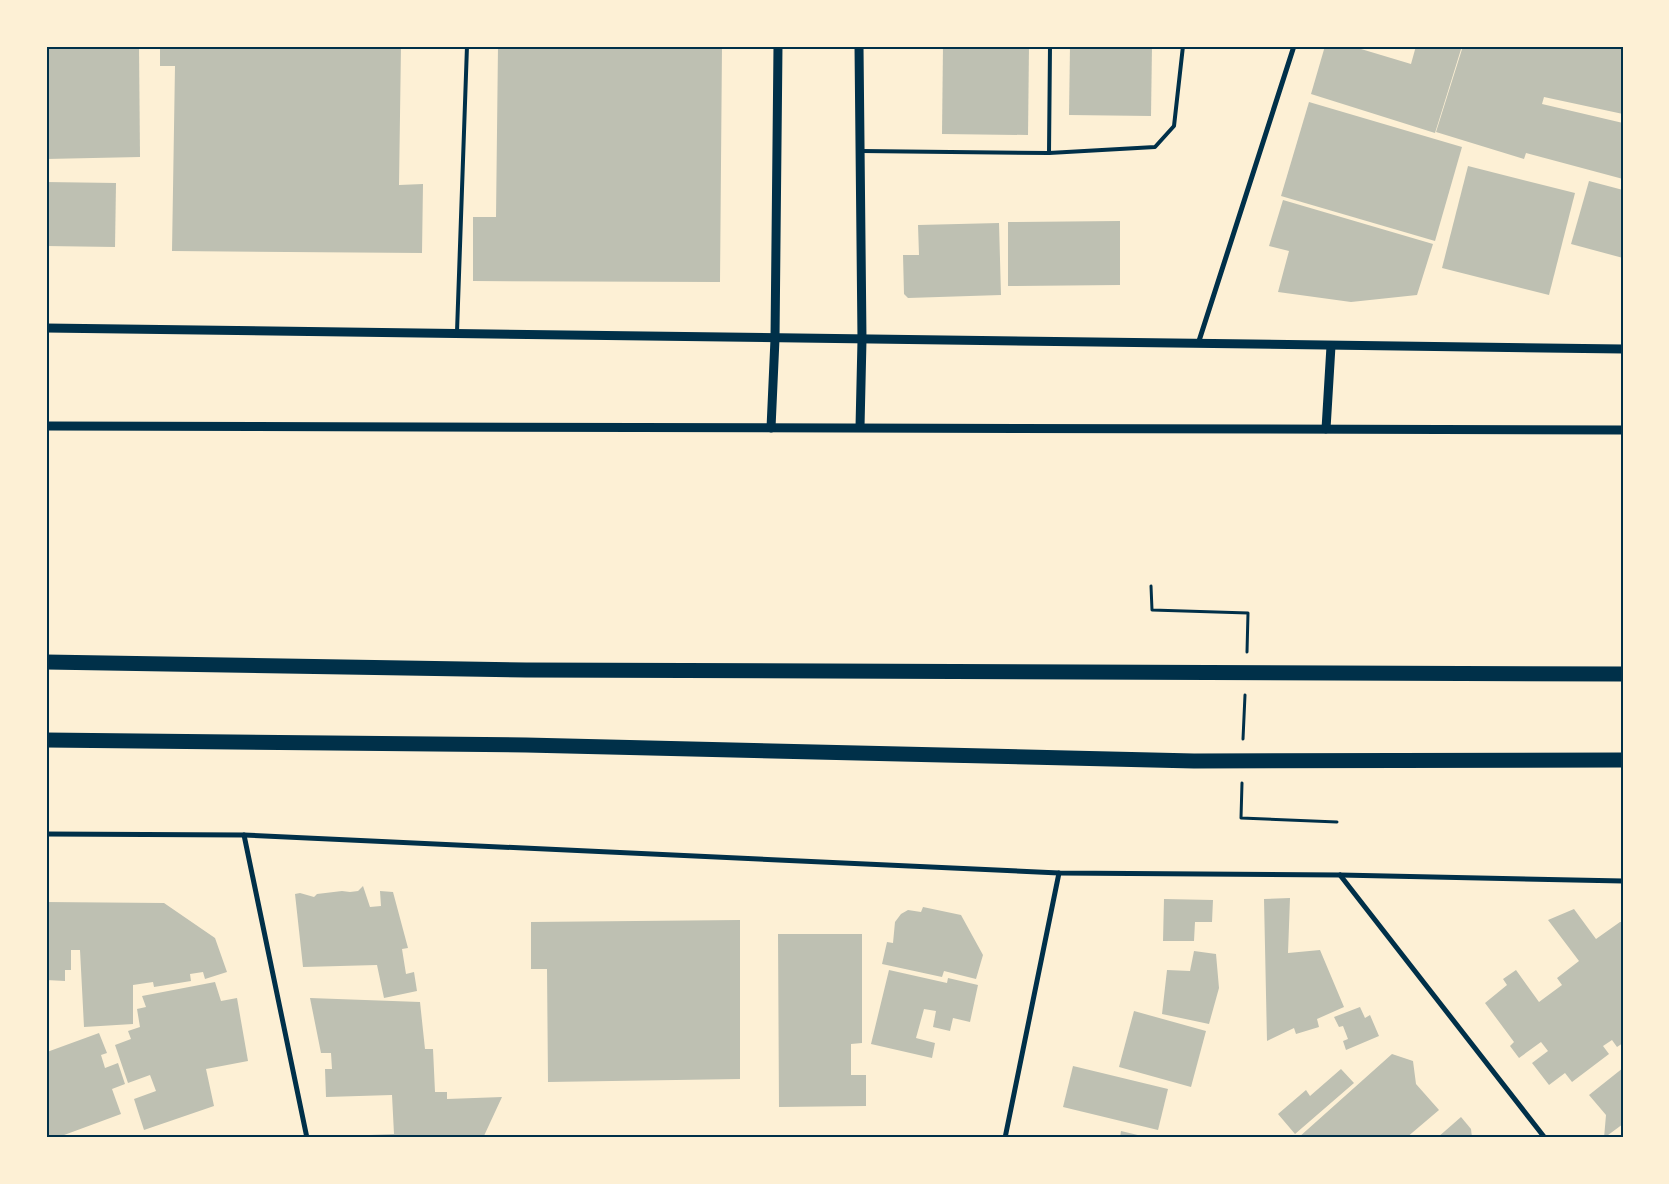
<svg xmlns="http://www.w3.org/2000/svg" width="1669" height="1184" viewBox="0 0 1669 1184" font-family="Helvetica,sans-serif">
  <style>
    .building { fill: #bec0b2 }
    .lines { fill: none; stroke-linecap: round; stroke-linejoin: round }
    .path { stroke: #003049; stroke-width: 3 }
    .service { stroke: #003049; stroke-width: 4 }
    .minor { stroke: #003049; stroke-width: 5 }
    .tertiary { stroke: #003049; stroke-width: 9 }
    .motorway { stroke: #003049; stroke-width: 15 }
    .neatline { fill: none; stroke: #003049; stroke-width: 2 }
  </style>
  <rect width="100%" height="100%" fill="#fdf0d5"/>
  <g class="building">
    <path d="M46,46H139L140,157L46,159Z"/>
    <path d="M160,46H401L399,185L423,184L422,253L172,251L175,66H160Z"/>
    <path d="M498,46H722L720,282L473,281V217H496Z"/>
    <path d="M943,46H1029L1028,135L942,134Z"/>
    <path d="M1070,46H1152L1151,116L1069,115Z"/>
    <path d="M1325,46H1351L1411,64L1416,46H1462L1435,133L1311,94Z"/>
    <path d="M1463,46H1623V114L1544,97L1542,104L1623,123V179L1526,153L1524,159L1436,132Z"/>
    <path d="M1309,102L1462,147L1435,241L1281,196Z"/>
    <path d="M1468,166L1575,193L1549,295L1442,268Z"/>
    <path d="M1589,181L1623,190V258L1571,244Z"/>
    <path d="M46,182L116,183L115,247L46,246Z"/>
    <path d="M1283,200L1433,244L1417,295L1351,302L1278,292L1289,251L1269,246Z"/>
    <path d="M1120,221V285L1008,286V222Z"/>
    <path d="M999,223L1001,295L908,298L904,294L903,255H919L918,225Z"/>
    <path d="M363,886L370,907L381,906L380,891L393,892L408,948L402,949L406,974L414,972L417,991L384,998L377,965L303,967L295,894L300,893L314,897L317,894L342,891L350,892L358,891Z"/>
    <path d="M1290,898L1288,953L1320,950L1344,1007L1317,1019L1319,1027L1296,1034L1294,1028L1267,1041L1264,899Z"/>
    <path d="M1164,899L1213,900L1212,922H1195L1194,941H1163Z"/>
    <path d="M46,902L164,903L215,938L227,972L205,979L203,972L190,974L191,981L154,987L153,982L133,985V1024L84,1027L80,950H71V970H65V981L46,980Z"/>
    <path d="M923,907L961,915L983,955L976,979L944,971L942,977L882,964L887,942L893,943L895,922L901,914L908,910L921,912Z"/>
    <path d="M1574,909L1596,939L1620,922H1623V1043L1617,1047L1612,1040L1603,1046L1609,1054L1572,1082L1565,1073L1549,1085L1532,1063L1548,1051L1541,1042L1519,1058L1510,1046L1514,1042L1485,1003L1507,985L1503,979L1516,970L1539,1002L1562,985L1557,978L1579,961L1548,920Z"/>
    <path d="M740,920V1079L548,1082L547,969H531V922Z"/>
    <path d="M778,934H862V1043L851,1044V1075H866V1106L779,1107Z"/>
    <path d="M1194,951L1216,954L1219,988L1209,1024L1162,1014L1167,970L1190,971Z"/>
    <path d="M889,970L947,983L948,978L978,985L970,1022L953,1018L950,1031L933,1027L936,1011L924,1009L916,1038L935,1043L932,1058L871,1044Z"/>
    <path d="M215,982L221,1001L237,998L248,1061L206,1069L214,1106L144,1130L134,1099L156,1091L150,1075L128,1083L115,1045L131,1039L128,1031L140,1027L137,1009L146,1007L142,996Z"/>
    <path d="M310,998L420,1002L425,1049H433L435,1092H447V1099L502,1097L483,1138H344V1136L394,1134L392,1095L326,1097L325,1069H332L331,1053H321Z"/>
    <path d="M1360,1007L1365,1018L1370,1015L1379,1036L1346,1050L1343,1041L1348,1039L1343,1026L1339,1027L1334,1017Z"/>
    <path d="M1134,1011L1206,1031L1191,1087L1119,1067Z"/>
    <path d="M99,1033L107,1053L101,1055L105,1068L118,1063L125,1084L112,1089L121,1114L56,1138H46V1056L49,1055L47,1052Z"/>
    <path d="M1392,1054L1413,1061L1416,1084L1439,1110L1406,1138H1298Z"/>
    <path d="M1073,1066L1168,1089L1158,1130L1063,1107Z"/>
    <path d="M1623,1068V1124L1604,1138L1606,1115L1589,1095Z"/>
    <path d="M1341,1069L1354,1083L1295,1134L1278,1114L1306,1090L1310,1096Z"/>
    <path d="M1461,1117L1471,1129L1472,1138H1437Z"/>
    <path d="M1121,1131L1146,1137V1138H1120Z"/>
  </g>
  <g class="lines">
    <g class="path">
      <path d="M1151,586L1152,610L1248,613L1247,652"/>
      <path d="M1243,739L1245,695"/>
      <path d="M1242,783L1241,818L1337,822"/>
    </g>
    <g class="service">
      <path d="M861,151L1049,153L1155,147L1174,126L1183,46"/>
      <path d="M1049,153L1050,46"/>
      <path d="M457,332L467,46"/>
    </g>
    <g class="minor">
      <path d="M1198,344L1294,46"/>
      <path d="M46,834L244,835L1059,873L1340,875L1623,881"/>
      <path d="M244,835L307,1138"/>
      <path d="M1340,875L1545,1138"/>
      <path d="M1005,1138L1059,873"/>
    </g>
    <g class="tertiary">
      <path d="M859,46L862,340L860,427"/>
      <path d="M46,328L1623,349"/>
      <path d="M46,426L1623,430"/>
      <path d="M771,428L775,339L778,46"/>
      <path d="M1326,429L1331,346"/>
    </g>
    <g class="motorway">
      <path d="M46,662L526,670L1623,674"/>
      <path d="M46,740L526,745L1194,761L1623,760"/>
    </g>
  </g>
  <rect width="1669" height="1184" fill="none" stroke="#fdf0d5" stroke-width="95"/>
  <rect x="48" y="48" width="1574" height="1088" class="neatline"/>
</svg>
